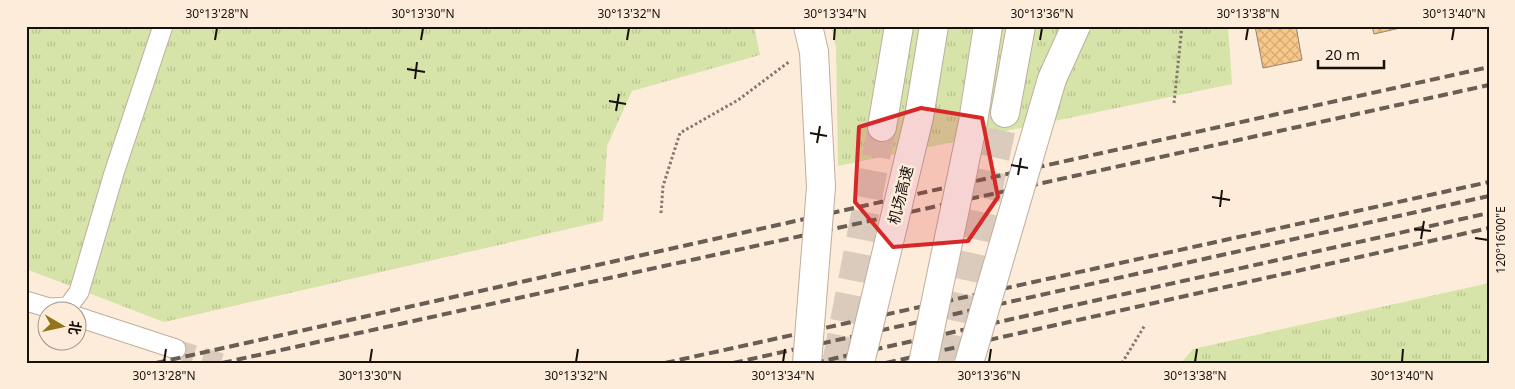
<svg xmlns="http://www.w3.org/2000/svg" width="1515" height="389" viewBox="0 0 1515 389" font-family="'Noto Sans','Noto Sans SC',sans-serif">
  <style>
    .grass { fill: url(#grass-tufts) }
    .building { fill: url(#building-cross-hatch); stroke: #938574 }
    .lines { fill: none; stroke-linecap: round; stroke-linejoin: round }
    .street-tunnel { stroke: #dbcbbc; stroke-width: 19; stroke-dasharray: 19 9; stroke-linecap: butt }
    .primary-tunnel { stroke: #dbcbbc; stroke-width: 28; stroke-dasharray: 28 14; stroke-linecap: butt }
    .street-casing { stroke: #bfae9e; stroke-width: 21 }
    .primary-casing { stroke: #bfae9e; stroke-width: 30 }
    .path { stroke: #85796f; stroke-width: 3; stroke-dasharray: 2.5 2.5; stroke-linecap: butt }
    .street { stroke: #fff; stroke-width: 19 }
    .primary { stroke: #fff; stroke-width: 28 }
    .rail { stroke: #685e55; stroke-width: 4; stroke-dasharray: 10 5; stroke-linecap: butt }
    .highway-bridge-casing { stroke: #bfae9e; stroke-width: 30; stroke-linecap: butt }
    .highway-bridge { stroke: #fff; stroke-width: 28 }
    .marked { fill: #d62828; fill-opacity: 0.2; stroke: #d62828; stroke-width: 4; stroke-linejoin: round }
    .ticks { fill: none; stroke: #17110c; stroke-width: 2 }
    .labels { text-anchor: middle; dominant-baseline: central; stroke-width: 5; stroke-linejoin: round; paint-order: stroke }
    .street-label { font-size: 15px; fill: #17110c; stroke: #feecdb }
    .neatline { fill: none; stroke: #17110c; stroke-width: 2 }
    .ticks-label { font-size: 12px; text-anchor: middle; fill: #17110c }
  </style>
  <defs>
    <pattern id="grass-tufts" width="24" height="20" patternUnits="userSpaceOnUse" patternTransform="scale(1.25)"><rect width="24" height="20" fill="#d6e3a9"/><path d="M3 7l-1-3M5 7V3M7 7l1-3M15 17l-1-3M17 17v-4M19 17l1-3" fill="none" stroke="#b7c290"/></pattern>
    <pattern id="building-cross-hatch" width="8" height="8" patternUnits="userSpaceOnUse" patternTransform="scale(1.25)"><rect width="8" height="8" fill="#f9c788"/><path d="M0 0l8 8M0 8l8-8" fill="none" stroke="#d5aa74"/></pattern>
  </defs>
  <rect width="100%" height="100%" fill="#feecdb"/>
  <g class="grass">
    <path d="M26,26H754L760,55L632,91L607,146L603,221L164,322L26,269Z"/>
    <path d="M831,26H1228L1232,84L838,166L836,47Z"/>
    <path d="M1489,283V363H1181L1193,349Z"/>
  </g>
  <g class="building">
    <path d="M1255,26H1296L1302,60L1263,68Z"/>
    <path d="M1372,26H1409L1374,34Z"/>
  </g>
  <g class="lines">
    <path class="street-tunnel" d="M176,349L222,363"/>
    <g class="primary-tunnel">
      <path d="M836,363L882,127"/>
      <path d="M951,363L1005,113"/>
    </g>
    <defs>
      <g id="street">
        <path d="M26,301L50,308L68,307L79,292L114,173L163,26"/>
        <path d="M78,317L176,349"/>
      </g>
      <g id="primary">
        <path d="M1005,113L1021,26"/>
        <path d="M882,127L899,26"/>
      </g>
    </defs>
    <use href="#street" class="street-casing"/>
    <use href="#primary" class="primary-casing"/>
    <g class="path">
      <path d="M1174,103L1182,26"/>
      <path d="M661,213L663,186L680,133L738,100L790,61"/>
      <path d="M1122,363L1145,325"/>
    </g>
    <use href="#street" class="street"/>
    <use href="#primary" class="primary"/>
    <g class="rail">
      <path d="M156,363L1489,67"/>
      <path d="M222,363L1489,85"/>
      <path d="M665,363L1489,182"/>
      <path d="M733,363L1489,196"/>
      <path d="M814,363L1489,213"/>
      <path d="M886,363L1489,228"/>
    </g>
    <defs>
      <g id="highway-bridge">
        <path d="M807,363L821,187L814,52L808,26"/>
        <path d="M860,363L919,117L934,26"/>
        <path d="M923,363L973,122L988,26"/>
        <path d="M969,363L1052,79L1076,26"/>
      </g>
    </defs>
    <use href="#highway-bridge" class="highway-bridge-casing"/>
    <use href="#highway-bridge" class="highway-bridge"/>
  </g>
  <path class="marked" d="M921,108L982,118L998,197L968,241L893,247L855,202L859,127Z"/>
  <path class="ticks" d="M215,40L217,28M421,40L423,28M627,40L629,28M834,40L835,28M1040,40L1042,28M1246,40L1248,28M1452,40L1454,28M407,69L425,72M415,79L417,62M609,101L626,104M616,111L619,94M810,133L827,136M817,143L820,126M1011,165L1028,168M1018,175L1021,158M1212,197L1230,200M1220,207L1222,190M1414,229L1431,231M1475,238L1488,240M1421,239L1424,221M164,362L166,349M370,362L372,349M576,362L578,349M783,362L785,349M989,362L991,349M1195,362L1197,349M1402,362L1403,349"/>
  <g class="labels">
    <g class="street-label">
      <text transform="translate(900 195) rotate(-76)">机场高速</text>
    </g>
  </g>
  <rect width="1515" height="389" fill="none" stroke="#feecdb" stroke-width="55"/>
  <g transform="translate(62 326) rotate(99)"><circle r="24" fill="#feecdb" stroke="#a29488"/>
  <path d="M0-4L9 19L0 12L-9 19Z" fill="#92741a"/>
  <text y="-8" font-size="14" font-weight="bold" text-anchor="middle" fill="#17110c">北</text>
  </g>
  <path d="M1318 60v8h66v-8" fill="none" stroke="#17110c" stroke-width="2.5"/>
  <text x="1325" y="60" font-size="15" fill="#17110c" stroke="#feecdb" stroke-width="4" paint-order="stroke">20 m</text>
  <rect x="28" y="28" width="1460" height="334" class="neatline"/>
  <g class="ticks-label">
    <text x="217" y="18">30°13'28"N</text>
    <text x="423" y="18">30°13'30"N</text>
    <text x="629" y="18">30°13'32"N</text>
    <text x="835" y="18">30°13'34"N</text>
    <text x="1042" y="18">30°13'36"N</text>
    <text x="1248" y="18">30°13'38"N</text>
    <text x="1454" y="18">30°13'40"N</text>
    <text transform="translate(1501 240) rotate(-90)" y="4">120°16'00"E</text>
    <text x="164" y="380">30°13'28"N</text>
    <text x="370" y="380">30°13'30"N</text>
    <text x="576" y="380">30°13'32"N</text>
    <text x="783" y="380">30°13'34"N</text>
    <text x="989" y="380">30°13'36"N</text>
    <text x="1195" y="380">30°13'38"N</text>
    <text x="1402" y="380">30°13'40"N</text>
  </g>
</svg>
